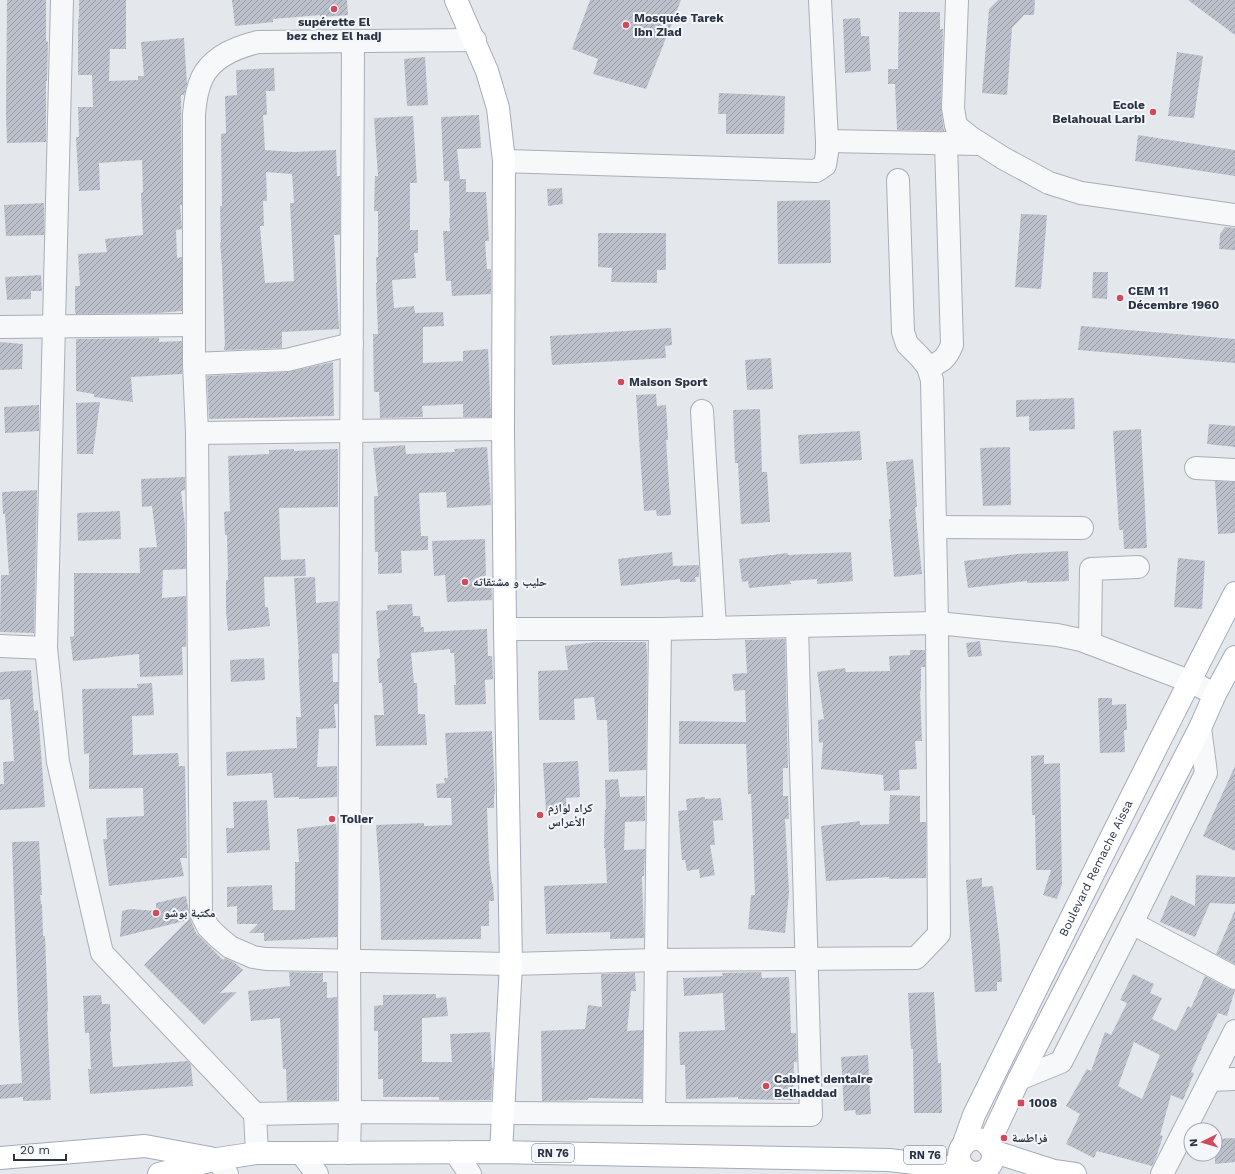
<svg xmlns="http://www.w3.org/2000/svg" width="1235" height="1174" viewBox="0 0 1235 1174" font-family="'Work Sans','Noto Naskh Arabic',sans-serif">
  <style>
    .building { fill: url(#building-hatch); fill-rule: evenodd }
    .lines { fill: none; stroke-linecap: round; stroke-linejoin: round }
    .minor-casing { stroke: #a9aeb7; stroke-width: 24 }
    .major-casing { stroke: #a3abb8; stroke-width: 24 }
    .minor { stroke: #f7f8fa; stroke-width: 22 }
    .major { stroke: #fff; stroke-width: 22 }
    .poi-dot { fill: #d1495b; stroke: #f4f6f9; stroke-width: 1.5 }
    .labels { text-anchor: middle; dominant-baseline: central; stroke-width: 4; stroke-linejoin: round; paint-order: stroke }
    .shield { fill: #f4f6f9; stroke: #676e7b; stroke-width: 1 }
    .shield-label { font-size: 11px; font-weight: bold; fill: #2b3445 }
    .poi-label { font-size: 12px; font-weight: bold; fill: #2b3445; stroke: #f4f6f9; text-anchor: start }
    .street-label { font-size: 12px; fill: #2b3445; stroke: #f4f6f9 }
  </style>
  <defs>
    <pattern id="building-hatch" width="6" height="6" patternUnits="userSpaceOnUse"><rect width="6" height="6" fill="#bbc0ca"/><path d="M-1 1l2-2M0 6l6-6M5 7l2-2" fill="none" stroke="#989da6"/></pattern>
  </defs>
  <rect width="100%" height="100%" fill="#e4e7ec"/>
  <g class="building">
    <path d="M7,0H46V41L48,42L47,81H46V142L7,143L6,116Z"/>
    <path d="M79,0H126V49H110L109,81L138,80V76H144L141,42L184,38L187,84L184,95H181L182,205H180L182,229L176,230L177,258L182,257V311L157,313L76,314L75,312V286H80L78,254L107,252L105,239L143,235L141,193L143,192L142,160L99,163L100,190L79,191L76,137H79L78,107H93L92,75H78V19H79Z"/>
    <path d="M232,0H347L348,15L320,17V15L273,19V22L235,26Z"/>
    <path d="M590,0H681L646,89L593,74L598,59L572,49Z"/>
    <path d="M998,0H1035L1034,15H1024L1012,28L1007,95L982,93L989,9Z"/>
    <path d="M1188,0H1235V35Z"/>
    <path d="M899,12H940V29H943L941,108L944,131L897,130L895,84H888V69H898Z"/>
    <path d="M860,18L861,36H869L871,71L845,73L843,19Z"/>
    <path d="M1177,52L1203,56L1194,118L1168,116Z"/>
    <path d="M425,57L428,105L407,106L404,59Z"/>
    <path d="M274,68L275,91H266L267,115H263L265,150L294,152L336,150L337,176H340V235H334L339,329L282,332V348L224,350V346H225L222,266L220,242H221L220,206H222L221,134L226,133L225,96L237,95L236,70ZM266,172L292,174L294,203H290L294,281L265,283L260,226H264L263,201H267Z"/>
    <path d="M719,93L785,96L784,134H726V114H718Z"/>
    <path d="M479,115L481,148L457,149L460,179H466V192H486L489,241H485L487,269H491V294L452,296L451,281H446L443,231H450L449,218H450L449,181H444L441,117Z"/>
    <path d="M413,116L417,183H410V230H418V253H414L416,278L392,280L394,308L414,306L415,313L443,312L444,326L423,327V363L463,361V351L488,349L491,417H463V404L422,406L423,417L380,418L379,392H374L373,334H378L376,283H377L376,257H378V211H374L375,176H378L374,118Z"/>
    <path d="M1138,135L1235,150V176L1135,161Z"/>
    <path d="M562,188L563,204L548,206L547,189Z"/>
    <path d="M830,200L831,263L778,264L777,201Z"/>
    <path d="M44,203V235L6,236L4,205Z"/>
    <path d="M1021,214L1047,215L1041,289L1015,287Z"/>
    <path d="M1225,227L1235,228V250L1219,249L1220,234Z"/>
    <path d="M598,233H666V270H657V283L611,282L612,268L598,267Z"/>
    <path d="M1093,272H1108L1107,299L1092,298Z"/>
    <path d="M41,275L42,291H31V299L7,300L5,277Z"/>
    <path d="M1081,326L1235,339V363L1078,350Z"/>
    <path d="M671,328L672,345L665,346L666,358L552,365L550,336Z"/>
    <path d="M159,338V342L182,341V374L131,377L133,402L94,397V394L76,391V339Z"/>
    <path d="M0,342L23,344L22,369L0,370Z"/>
    <path d="M771,358L773,389L747,390L745,360Z"/>
    <path d="M333,362L334,416L209,419L207,376L288,372Z"/>
    <path d="M656,394L657,406L666,405L668,440H666L671,515L657,516L656,510L644,511L636,395Z"/>
    <path d="M1074,398L1075,429L1029,431V416L1016,417V400Z"/>
    <path d="M100,402L93,454H77L76,403Z"/>
    <path d="M39,405V431L5,433L4,407Z"/>
    <path d="M760,409L762,472H767L770,522L741,524L738,463H735L733,410Z"/>
    <path d="M1209,424L1235,426V447L1207,444Z"/>
    <path d="M1141,429L1147,548L1124,549L1123,530H1119L1113,431Z"/>
    <path d="M860,431L862,460L800,464L798,435Z"/>
    <path d="M405,445L406,454L455,452L454,449L487,447L491,505L447,508L446,492L419,493L421,536H428V550L401,551L402,573L378,574V552H375L374,496H378L373,448Z"/>
    <path d="M1010,447L1011,505L983,506L980,448Z"/>
    <path d="M294,449V451L338,449V507L279,508L281,560L305,559L306,576L264,577L265,607H268L270,626L228,631L226,612V580H228L227,535H225L224,512L230,511L228,456L269,454V450Z"/>
    <path d="M913,459L917,507H915L922,574L894,577L889,519H891L886,462Z"/>
    <path d="M185,477V490L181,491L185,525L186,569L163,570L162,598L186,596V647H182L183,675L140,677L139,654L73,661L70,637L74,636V573H140L139,548L157,547L152,506L142,507L141,479Z"/>
    <path d="M1215,481L1235,482V533L1218,534Z"/>
    <path d="M37,490L34,633L0,632L1,575H9L5,514H3L2,492Z"/>
    <path d="M120,511L121,539L78,541L77,513Z"/>
    <path d="M485,539L486,578H491L492,600L447,602L445,575L434,576L432,541Z"/>
    <path d="M1068,551L1069,581L1027,583V581L968,588L964,561L1018,554Z"/>
    <path d="M672,552L673,566L699,565V577H695L696,582H680V579L621,586L618,559Z"/>
    <path d="M851,552L853,581L817,584V579L790,581L791,584L749,588L748,581L742,582L739,559L788,553V555Z"/>
    <path d="M1178,558L1205,561L1202,609L1174,607Z"/>
    <path d="M315,577L316,603L338,601V653L332,654L333,682H338V704H334L336,728L319,729L317,767L337,766V797L299,799V797L274,798L272,773L227,776L226,752L297,748L296,717H301L298,659H299L294,578Z"/>
    <path d="M412,604L413,616H420L421,627H424V632L487,629L488,656H492L493,679L485,680L486,704L455,705L454,685H456L454,653H450V649L411,653L414,683H417L418,714H425L427,745L376,746L374,715H384L382,683H379L377,659L380,658L376,611L388,610L387,605Z"/>
    <path d="M785,639L788,768H783V796H788L789,819H785L789,892L785,933L748,929L751,895H755L751,794H748L746,744H679V721L746,722L745,690L734,691L732,674L747,673L745,640Z"/>
    <path d="M980,641L982,656L968,657L966,643Z"/>
    <path d="M595,642H646L647,655L646,770L609,772L607,720H597L594,697L574,699L575,720H539L538,671L568,670L565,646Z"/>
    <path d="M910,650H925V667H921V691H920L922,741H915L917,769L899,770L900,790L884,791L883,775L821,769L823,742L819,743L818,720L824,719L817,672L845,668L846,672L890,671L889,656L910,655Z"/>
    <path d="M264,658L265,680L231,682L230,660Z"/>
    <path d="M31,670L34,711L38,710L45,807L0,810V784H4L3,762L14,761L10,699L0,700V672Z"/>
    <path d="M152,683L154,715L132,716L133,755L178,753L179,766H185L187,858H180L184,876L109,886L103,839H107L106,818L144,816L143,788L89,789V753L84,754L82,689L138,688L137,684Z"/>
    <path d="M1098,698H1112V705L1126,704L1127,730H1124L1125,752L1100,753Z"/>
    <path d="M492,731L495,794L494,795V808H487L489,861L492,884H493L494,901H489V926H481V939L381,940L380,883L376,825L424,823V826L452,825L451,798H437L436,784L445,783L444,778H448L445,733Z"/>
    <path d="M1044,755V764L1060,763L1062,884L1057,899L1043,895L1051,870H1036L1035,815H1032L1031,756Z"/>
    <path d="M578,761L580,797L566,798V810L546,811L543,763Z"/>
    <path d="M1235,766V851L1203,836Z"/>
    <path d="M618,779L620,797L645,796V821L625,822L624,850L645,849L644,876H642L644,938L610,939V932L546,934L544,886L607,883L605,848H604L605,810H606L605,780Z"/>
    <path d="M890,795L920,796V822H926V878L889,879V877L826,881L821,826L860,821V825L889,824Z"/>
    <path d="M705,797V799L721,798L723,820L713,821L715,845H710L715,875L700,878L699,869L687,871L685,860H682L678,811L687,810L686,799Z"/>
    <path d="M267,800L270,850L227,853L226,828H234L233,802Z"/>
    <path d="M336,824L337,836V937L310,938V939L264,941V933H249L258,924H237V906L227,907V887L272,885L273,910H295V862H299L297,829Z"/>
    <path d="M39,841L42,895H40L41,904H42L43,936H45L48,1011L47,1012L51,1100L23,1101V1097L0,1099V1085L22,1083L18,1013L12,842Z"/>
    <path d="M1196,875L1235,877V904L1210,903L1195,937L1160,922L1171,895L1195,906Z"/>
    <path d="M982,878V887L993,886L1000,946L1002,982H997V991L975,992L966,880Z"/>
    <path d="M186,896L190,918L196,933L223,960L225,958L235,963L243,970L220,993L237,992L204,1025L144,965L188,920L120,937L122,911L131,909L156,911V903Z"/>
    <path d="M1235,910V964L1216,954Z"/>
    <path d="M289,972L323,973V982H327V998L337,997V1100L287,1101L286,1069H283L280,1018L251,1021L248,991L290,986Z"/>
    <path d="M761,972L762,978L789,977L791,1033H796L797,1062H794L793,1100L738,1099V1097L686,1099L685,1065H680L679,1032L725,1030L723,993L684,996L683,978L723,976L722,973Z"/>
    <path d="M635,973L636,991H631L627,1031L643,1030L642,1099L588,1098V1100L542,1101L541,1031L585,1029L588,1005L602,1007L601,974Z"/>
    <path d="M1133,974L1154,984L1150,993L1162,998L1152,1019L1176,1031L1188,1006L1191,1008L1205,976L1229,989L1235,990L1227,1016L1218,1013L1204,1043L1191,1072L1194,1073L1183,1100L1171,1095L1160,1135L1163,1136L1156,1158L1152,1166L1097,1151L1094,1158L1066,1144L1080,1114L1066,1106L1087,1069L1091,1071L1105,1032L1111,1035L1127,1003L1120,1000ZM1134,1042L1160,1055L1142,1099L1118,1086Z"/>
    <path d="M934,992L938,1063H941L942,1113H914L913,1049H911L908,993Z"/>
    <path d="M436,994V998L446,997L448,1016L422,1018V1062H452L450,1034L490,1032L492,1068H493L491,1100H439V1097H383V1079H378V1031H374V1006L383,1005V995Z"/>
    <path d="M101,995L102,1004H110L111,1032H110L113,1067L188,1061L191,1065L193,1086L90,1094L88,1069H91L89,1033H85L83,996Z"/>
    <path d="M868,1055L871,1114L856,1115L855,1110L844,1111L841,1057Z"/>
    <path d="M1235,1138V1162L1215,1164V1139Z"/>
  </g>
  <g class="lines">
    <defs>
      <g id="minor">
        <path d="M62,0L46,648L58,762L102,953L255,1114"/>
        <path d="M820,0L827,141L980,144"/>
        <path d="M957,0L953,108L956,126L970,137L1003,158L1049,183L1081,193L1235,215"/>
        <path d="M475,40L258,42C237,47 212,57 202,78C197,89 195,102 194,114V364L197,433L201,913L208,927L218,937L230,947L253,957L266,959L511,964L656,960L916,958L939,934L937,623L932,380L928,367L920,357L907,344L903,332L898,180"/>
        <path d="M504,161L816,171L825,165L827,153V141"/>
        <path d="M0,327L194,325"/>
        <path d="M194,364L287,360L352,344"/>
        <path d="M928,367C942,362 946,359 952,345L946,143"/>
        <path d="M702,411L715,628"/>
        <path d="M197,433L503,429"/>
        <path d="M1196,468L1235,470"/>
        <path d="M935,527L1082,528"/>
        <path d="M505,629H660L937,623L1057,635L1081,640L1189,681L1215,694"/>
        <path d="M1090,643L1091,569L1138,567"/>
        <path d="M0,646L46,648"/>
        <path d="M1132,923L1235,978"/>
        <path d="M1019,1079L1061,1062L1132,923L1206,773L1200,728"/>
        <path d="M1210,1080L1235,1079"/>
        <path d="M654,1114L660,629"/>
        <path d="M455,1152L470,1174"/>
        <path d="M257,1153L255,1114L350,1112L811,1115L797,627"/>
        <path d="M301,1153L317,1174"/>
        <path d="M349,1153L350,1112L349,960L353,41"/>
        <path d="M217,1159L227,1174"/>
        <path d="M1162,1174L1235,1031"/>
      </g>
      <g id="major">
        <path d="M456,0L487,71L498,108L504,161L503,429L505,629L511,964L501,1152"/>
        <circle cx="976" cy="1156" r="17"/>
        <path d="M988,1145L1019,1079L1200,728L1215,694L1235,657"/>
        <path id="s1" d="M963,1146L974,1115C1060,941 1145,766 1235,593"/>
        <path d="M992,1151L1054,1171L1075,1174"/>
        <path d="M0,1158L145,1146L210,1158"/>
        <path d="M159,1174L217,1159L257,1153H301L501,1152L889,1160L965,1169"/>
      </g>
    </defs>
    <use href="#minor" class="minor-casing"/>
    <use href="#major" class="major-casing"/>
    <use href="#minor" class="minor"/>
    <use href="#major" class="major"/>
  </g>
  <g class="poi-dot">
    <circle cx="334" cy="9" r="4"/>
    <circle cx="626" cy="25" r="4"/>
    <circle cx="1153" cy="112" r="4"/>
    <circle cx="1120" cy="298" r="4"/>
    <circle cx="621" cy="382" r="4"/>
    <circle cx="465" cy="582" r="4"/>
    <circle cx="540" cy="815" r="4"/>
    <circle cx="332" cy="819" r="4"/>
    <circle cx="156" cy="913" r="4"/>
    <circle cx="766" cy="1086" r="4"/>
    <rect x="1017" y="1099" width="8" height="8" rx="2"/>
    <circle cx="1004" cy="1138" r="4"/>
  </g>
  <g class="labels">
    <g class="shield">
      <rect x="532" y="1144" width="42" height="18" rx="3"/>
      <rect x="904" y="1146" width="42" height="18" rx="3"/>
    </g>
    <g class="shield-label">
      <text x="553" y="1153">RN 76</text>
      <text x="925" y="1155">RN 76</text>
    </g>
    <g class="poi-label">
      <text x="634" y="18">Mosquée Tarek<tspan x="634" dy="14">Ibn Ziad</tspan></text>
      <text x="334" y="22" text-anchor="middle">supérette El<tspan x="334" dy="14">bez chez El hadj</tspan></text>
      <text x="1145" y="105" text-anchor="end">Ecole<tspan x="1145" dy="14">Belahoual Larbi</tspan></text>
      <text x="1128" y="291">CEM 11<tspan x="1128" dy="14">Décembre 1960</tspan></text>
      <text x="629" y="382">Maison Sport</text>
      <text x="473" y="582">حليب و مشتقاته</text>
      <text x="548" y="808">كراء لوازم<tspan x="548" dy="14">الأعراس</tspan></text>
      <text x="340" y="819">Tolier</text>
      <text x="164" y="913">مكتبة بوشو</text>
      <text x="774" y="1079">Cabinet dentaire<tspan x="774" dy="14">Belhaddad</tspan></text>
      <text x="1029" y="1103">1008</text>
      <text x="1012" y="1138">فراطسة</text>
    </g>
    <g class="street-label">
      <text stroke="none"><textPath href="#s1" startOffset="308">Boulevard Remache Aissa</textPath></text>
    </g>
  </g>
  <g transform="translate(1203 1142) rotate(265)"><circle r="19" fill="#f4f6f9" stroke="#a4a8b1"/>
  <path d="M0-3L7 15L0 10L-7 15Z" fill="#d1495b"/>
  <text y="-6" font-size="11" font-weight="bold" text-anchor="middle" fill="#2b3445">N</text>
  </g>
  <path d="M14 1154v6h52v-6" fill="none" stroke="#2b3445" stroke-width="2"/>
  <text x="20" y="1154" font-size="12" fill="#2b3445" stroke="#f4f6f9" stroke-width="3" paint-order="stroke">20 m</text>
</svg>
